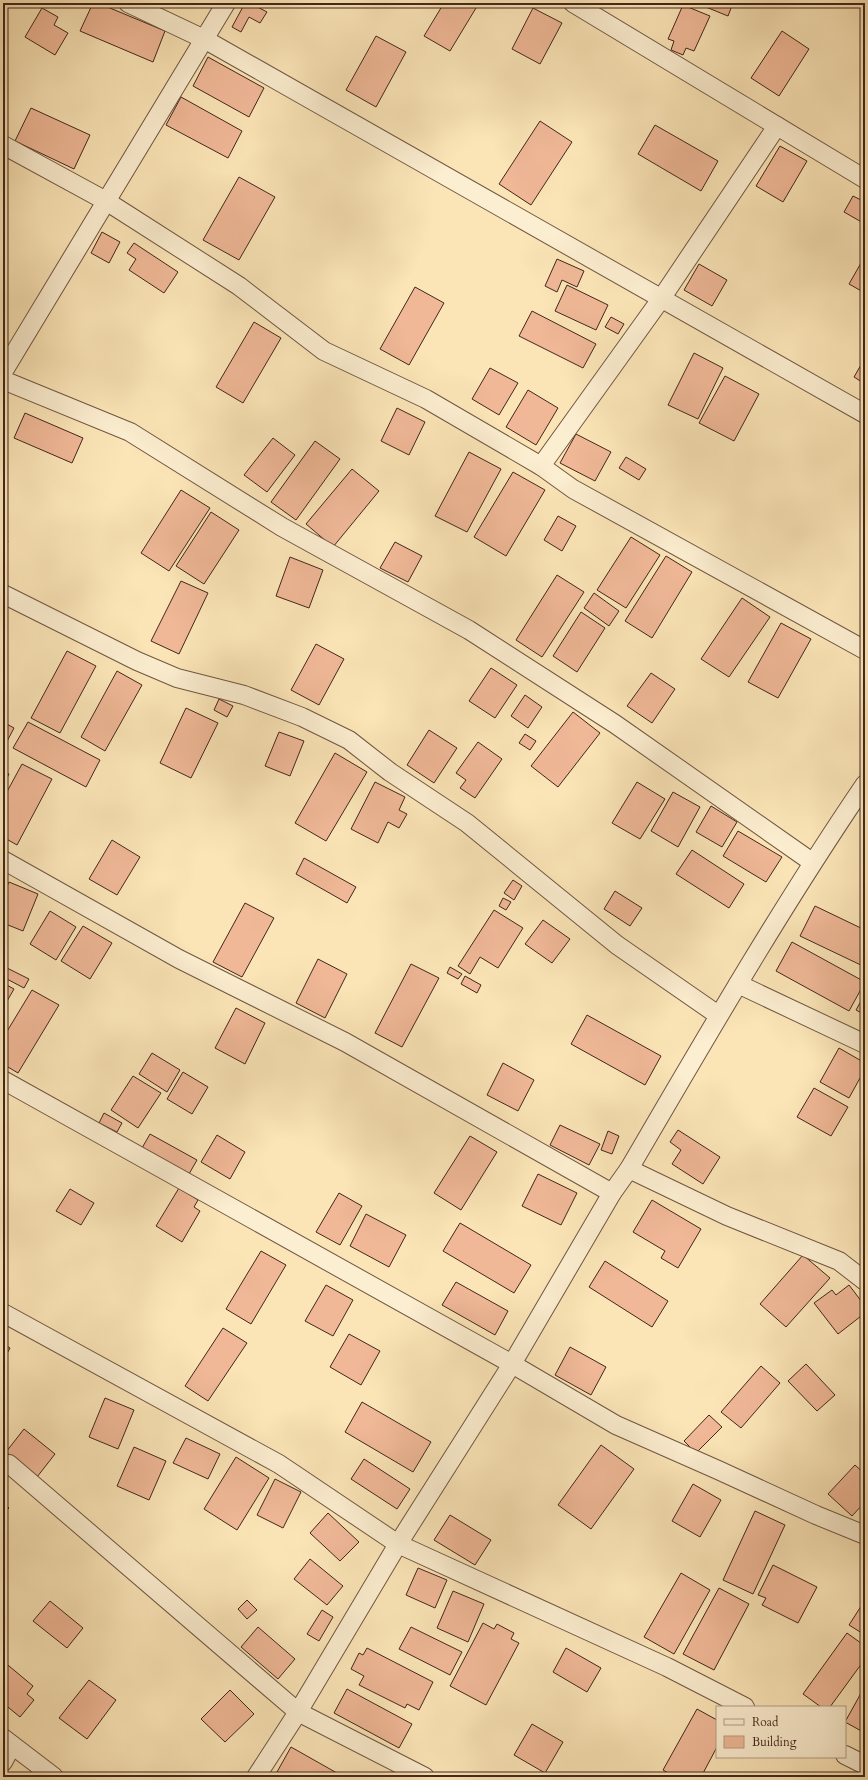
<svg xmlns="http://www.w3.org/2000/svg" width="868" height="1780" viewBox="0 0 868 1780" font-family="Cardo,serif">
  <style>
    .building { fill: #f0b897; stroke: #42271b }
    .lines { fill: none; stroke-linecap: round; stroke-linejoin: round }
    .minor-casing { stroke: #705642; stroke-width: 20 }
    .minor { stroke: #fceed0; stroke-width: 18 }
  </style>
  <rect width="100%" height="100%" fill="#fbe5b7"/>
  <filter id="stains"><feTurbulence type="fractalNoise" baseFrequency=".005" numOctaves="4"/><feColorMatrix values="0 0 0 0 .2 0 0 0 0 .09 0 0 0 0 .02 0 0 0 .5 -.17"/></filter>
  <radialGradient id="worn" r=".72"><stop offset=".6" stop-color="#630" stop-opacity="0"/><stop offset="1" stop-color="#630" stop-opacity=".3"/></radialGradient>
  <g class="building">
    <path d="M93,3H98L165,31L153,62L80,31Z"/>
    <path d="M245,3H250L267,12L260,23L249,17L241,32L232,27Z"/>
    <path d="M444,3H479L450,51L424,36Z"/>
    <path d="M696,3H733L728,16Z"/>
    <path d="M683,5L710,16L694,51L686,48L683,55L671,50L674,41L668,39Z"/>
    <path d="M42,8L58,17L54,25L68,33L55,55L25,37Z"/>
    <path d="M533,8L562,23L540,64L512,49Z"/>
    <path d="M782,31L809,49L779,96L751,78Z"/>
    <path d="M376,36L406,52L376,107L346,90Z"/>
    <path d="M208,57L264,88L249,117L193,86Z"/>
    <path d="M181,97L242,131L228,158L166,125Z"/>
    <path d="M31,108L90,135L74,169L15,141Z"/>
    <path d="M540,121L572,142L531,205L499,184Z"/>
    <path d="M655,125L718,161L701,191L638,154Z"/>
    <path d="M780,146L807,161L783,202L756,186Z"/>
    <path d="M239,177L275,197L239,260L203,240Z"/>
    <path d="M853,196L865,202V224L844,212Z"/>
    <path d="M102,232L120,242L109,263L91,253Z"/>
    <path d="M134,243L178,272L164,293L129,270L136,259L127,253Z"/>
    <path d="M865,256V293L849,284Z"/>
    <path d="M557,259L584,271L577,287L562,280L557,292L545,286Z"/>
    <path d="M699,264L727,280L712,306L684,290Z"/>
    <path d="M567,285L608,305L596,330L555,311Z"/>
    <path d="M415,287L444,303L409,365L380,349Z"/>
    <path d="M532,311L596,344L583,368L519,336Z"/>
    <path d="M611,317L624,324L618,334L605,327Z"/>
    <path d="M254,322L281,338L243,403L216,387Z"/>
    <path d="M694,353L723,368L698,419L668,405Z"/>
    <path d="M865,358V384L854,377Z"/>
    <path d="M490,368L518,383L499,415L472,399Z"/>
    <path d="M725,376L759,394L734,441L699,423Z"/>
    <path d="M528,390L558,408L536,445L506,427Z"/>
    <path d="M397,408L425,422L409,455L381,441Z"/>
    <path d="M25,413L83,438L72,463L14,438Z"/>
    <path d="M576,434L611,452L595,481L560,463Z"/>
    <path d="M273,438L295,455L267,492L244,475Z"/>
    <path d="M315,441L340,459L296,520L271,502Z"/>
    <path d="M469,452L501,469L467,532L435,516Z"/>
    <path d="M626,457L646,469L639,480L619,468Z"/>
    <path d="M352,469L379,491L333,547L306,524Z"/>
    <path d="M513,472L545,490L506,556L474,537Z"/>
    <path d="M181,490L210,508L169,571L141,553Z"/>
    <path d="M211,512L239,530L204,584L176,566Z"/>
    <path d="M558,516L576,526L562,551L544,540Z"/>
    <path d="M631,537L660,555L626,608L597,590Z"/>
    <path d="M3,539L8,541L3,552Z"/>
    <path d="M395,542L422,556L408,582L380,568Z"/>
    <path d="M666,556L692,572L652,638L625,621Z"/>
    <path d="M290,557L323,570L309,608L276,596Z"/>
    <path d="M557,575L584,592L542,657L516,640Z"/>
    <path d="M181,581L208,593L179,654L151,641Z"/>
    <path d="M594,593L619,611L609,626L584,608Z"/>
    <path d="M742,598L770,617L729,677L701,659Z"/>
    <path d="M581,612L605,628L577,672L553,656Z"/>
    <path d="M781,623L811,639L778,698L748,682Z"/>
    <path d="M316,644L344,659L319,705L291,690Z"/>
    <path d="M67,651L96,666L60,733L31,718Z"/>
    <path d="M491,668L517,685L495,718L469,701Z"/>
    <path d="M117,671L142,685L105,751L81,737Z"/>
    <path d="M651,673L675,689L652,723L627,706Z"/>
    <path d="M525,695L542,707L528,728L511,716Z"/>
    <path d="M219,699L233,706L227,717L214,710Z"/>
    <path d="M186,708L218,723L191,778L160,763Z"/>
    <path d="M573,712L600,733L558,787L531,766Z"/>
    <path d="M3,722L14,728L3,749Z"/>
    <path d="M28,722L100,760L86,787L13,748Z"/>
    <path d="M429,730L457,748L434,783L407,765Z"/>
    <path d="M279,732L304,741L290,776L265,766Z"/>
    <path d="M525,734L536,741L530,750L519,743Z"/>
    <path d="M478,742L502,759L475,798L460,788L466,780L456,773Z"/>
    <path d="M335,753L367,772L326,841L295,823Z"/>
    <path d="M22,764L52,779L17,845L3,837V799Z"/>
    <path d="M3,771L9,774L3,786Z"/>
    <path d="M375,782L405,797L399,810L407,814L399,828L388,822L378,843L351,829Z"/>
    <path d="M637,782L665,799L640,839L612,823Z"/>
    <path d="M673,792L700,807L678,847L651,831Z"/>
    <path d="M711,806L737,822L722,847L696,832Z"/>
    <path d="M738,831L782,857L766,882L723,856Z"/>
    <path d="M112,840L140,857L117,895L89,879Z"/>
    <path d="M692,850L744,884L729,908L676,874Z"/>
    <path d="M304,858L356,887L347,903L296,874Z"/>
    <path d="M513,880L522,886L514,900L504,893Z"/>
    <path d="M9,882L38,894L23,931L3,923V895Z"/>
    <path d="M615,891L642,908L630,926L604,909Z"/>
    <path d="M503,898L511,902L506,910L499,906Z"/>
    <path d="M245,903L274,918L242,977L213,962Z"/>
    <path d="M815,906L865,930V967L800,936Z"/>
    <path d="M494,910L523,928L498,968L480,957L470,974L458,966Z"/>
    <path d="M50,911L76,927L56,960L30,944Z"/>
    <path d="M543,920L570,939L552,963L525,944Z"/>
    <path d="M83,926L112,943L90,979L61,961Z"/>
    <path d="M792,942L865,982L849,1011L776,971Z"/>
    <path d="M318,959L347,974L325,1018L296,1003Z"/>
    <path d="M411,964L439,978L402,1047L375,1033Z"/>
    <path d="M3,966L29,979L24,988L3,977Z"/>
    <path d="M450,967L462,974L458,979L447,973Z"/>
    <path d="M465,976L481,985L477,993L461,984Z"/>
    <path d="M3,983L14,989L3,1008Z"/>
    <path d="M32,990L59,1005L18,1073L3,1064V1038Z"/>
    <path d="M865,994V1015L856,1010Z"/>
    <path d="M236,1008L265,1023L245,1064L215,1048Z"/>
    <path d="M587,1015L661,1056L645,1085L571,1044Z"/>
    <path d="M839,1048L865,1063V1069L849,1098L820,1082Z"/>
    <path d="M152,1053L180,1070L167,1092L139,1074Z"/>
    <path d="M503,1063L534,1080L518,1111L487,1095Z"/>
    <path d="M183,1072L208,1087L192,1114L167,1099Z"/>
    <path d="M133,1076L161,1093L138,1128L111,1110Z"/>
    <path d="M814,1088L848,1107L831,1136L797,1117Z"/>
    <path d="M104,1113L122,1123L117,1132L99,1123Z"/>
    <path d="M560,1125L600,1144L589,1165L550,1145Z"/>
    <path d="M678,1130L720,1157L703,1184L672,1164L681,1150L670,1142Z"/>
    <path d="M608,1131L619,1136L612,1154L601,1150Z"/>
    <path d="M150,1134L197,1160L189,1174L142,1148Z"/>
    <path d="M217,1135L245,1152L230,1179L201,1162Z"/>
    <path d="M470,1136L497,1152L461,1210L434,1193Z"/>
    <path d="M538,1174L577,1193L561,1225L522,1206Z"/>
    <path d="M179,1188L198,1200L194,1207L200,1211L182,1242L156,1226Z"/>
    <path d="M70,1189L94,1203L81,1225L56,1211Z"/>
    <path d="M339,1193L362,1206L340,1245L316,1232Z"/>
    <path d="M652,1200L701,1229L678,1268L661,1258L665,1251L633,1232Z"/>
    <path d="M366,1214L406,1235L389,1267L350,1246Z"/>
    <path d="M460,1223L531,1265L514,1293L443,1251Z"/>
    <path d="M261,1251L286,1265L251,1324L226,1309Z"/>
    <path d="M803,1255L830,1278L786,1327L760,1304Z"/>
    <path d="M605,1261L668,1301L652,1327L589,1287Z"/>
    <path d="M456,1282L508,1311L495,1335L442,1305Z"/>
    <path d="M326,1285L353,1300L333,1336L305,1321Z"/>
    <path d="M849,1285L865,1306V1313L838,1334L814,1303L832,1290L836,1295Z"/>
    <path d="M223,1328L247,1343L208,1401L185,1386Z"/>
    <path d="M349,1334L380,1351L361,1385L330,1367Z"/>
    <path d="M3,1344L10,1348L3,1361Z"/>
    <path d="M570,1347L606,1367L591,1395L555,1375Z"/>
    <path d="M806,1364L835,1395L817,1411L788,1381Z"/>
    <path d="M761,1366L780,1383L741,1428L721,1412Z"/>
    <path d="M105,1398L134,1410L118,1449L89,1437Z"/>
    <path d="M362,1402L431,1442L413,1472L345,1432Z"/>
    <path d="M709,1415L722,1427L696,1453L684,1441Z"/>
    <path d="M24,1429L55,1454L37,1477L6,1452Z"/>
    <path d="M186,1438L220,1454L208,1479L173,1463Z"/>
    <path d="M601,1445L634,1469L591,1529L558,1505Z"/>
    <path d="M134,1447L166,1461L149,1500L117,1486Z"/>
    <path d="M236,1457L269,1478L237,1530L204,1509Z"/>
    <path d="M364,1459L410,1489L397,1509L351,1479Z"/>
    <path d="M855,1465L865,1474V1502L852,1516L828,1494Z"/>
    <path d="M275,1479L301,1492L283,1528L257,1515Z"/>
    <path d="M693,1484L721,1500L700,1537L672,1521Z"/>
    <path d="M3,1502L9,1508L3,1514Z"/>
    <path d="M755,1511L785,1525L753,1594L723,1580Z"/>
    <path d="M328,1513L359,1542L340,1561L310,1533Z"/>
    <path d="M450,1515L491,1540L475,1565L434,1540Z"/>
    <path d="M310,1559L343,1586L327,1605L294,1579Z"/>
    <path d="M773,1565L817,1587L798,1623L762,1605L766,1598L758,1595Z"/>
    <path d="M418,1568L447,1580L435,1608L406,1595Z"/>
    <path d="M681,1573L710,1590L674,1654L644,1637Z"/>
    <path d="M719,1588L749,1604L714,1670L683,1654Z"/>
    <path d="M453,1591L484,1604L468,1642L437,1628Z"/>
    <path d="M247,1600L257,1610L247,1619L238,1609Z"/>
    <path d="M865,1600V1635L849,1625Z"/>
    <path d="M50,1601L83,1628L67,1648L33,1621Z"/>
    <path d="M322,1610L333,1617L319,1641L307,1634Z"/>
    <path d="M483,1623L494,1629L497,1624L514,1633L511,1639L519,1643L486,1705L450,1686Z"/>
    <path d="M258,1627L295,1659L278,1679L241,1647Z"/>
    <path d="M411,1627L462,1652L450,1675L399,1649Z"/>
    <path d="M847,1633L865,1646V1659L830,1707H821L803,1694Z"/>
    <path d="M367,1648L433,1682L419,1710L407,1704L405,1708L359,1685L364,1676L351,1669L359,1653L363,1655Z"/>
    <path d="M566,1648L601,1668L587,1692L553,1672Z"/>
    <path d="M3,1661L33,1686L27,1694L34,1700L20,1717L3,1703Z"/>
    <path d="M89,1680L116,1700L87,1739L59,1718Z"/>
    <path d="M865,1686V1733L845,1722Z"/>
    <path d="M347,1689L412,1724L399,1748L334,1713Z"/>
    <path d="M230,1690L254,1714L225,1742L201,1719Z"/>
    <path d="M697,1709L717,1720V1747L701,1777H675L663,1770Z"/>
    <path d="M532,1724L563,1742L545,1773L514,1755Z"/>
    <path d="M291,1747L344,1777H286L277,1772Z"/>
    <path d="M659,1772L666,1777H656Z"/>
  </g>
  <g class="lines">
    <defs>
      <g id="minor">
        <path d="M128,3L204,39L865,414"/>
        <path d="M573,3L865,179"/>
        <path d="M3,145L106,201L239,286L324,351L426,399L541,466L573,489L865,650"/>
        <path d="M3,372L226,3"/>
        <path d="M3,380L130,432L282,527L469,630L615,724L812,862"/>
        <path d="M541,466L661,299L777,126"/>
        <path d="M3,594L137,661L177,678L244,695L302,717L349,740L390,772L467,823L617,945L718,1015"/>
        <path d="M3,860L179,959L345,1042L612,1193"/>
        <path d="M738,984L865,1044"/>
        <path d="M3,1080L512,1364L616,1425L718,1470L816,1515L865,1535"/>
        <path d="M629,1169L727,1216L839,1261L865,1281"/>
        <path d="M3,1313L279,1464L398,1544L667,1667L745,1707"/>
        <path d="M9,1464L298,1712L425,1777"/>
        <path d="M3,1738L54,1777"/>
        <path d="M845,1755L865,1765"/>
        <path d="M3,1762L12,1745"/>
        <path d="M256,1777L298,1712L398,1544L512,1364L612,1193L629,1169C705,1039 780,909 865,784"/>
      </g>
    </defs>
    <use href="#minor" class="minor-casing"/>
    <use href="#minor" class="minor"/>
  </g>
  <rect width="868" height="1780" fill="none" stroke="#fbe5b7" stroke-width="16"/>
  <rect x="4" y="4" width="860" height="1772" fill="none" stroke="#42271b" stroke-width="2"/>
  <rect x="8" y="8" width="852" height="1764" fill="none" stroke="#42271b"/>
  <rect x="716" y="1706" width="130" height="52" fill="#fceed0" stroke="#b29e88"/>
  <rect x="724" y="1719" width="20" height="6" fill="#fceed0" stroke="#b29e88"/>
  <text x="752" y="1726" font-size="12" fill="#42271b">Road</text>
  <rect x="724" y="1736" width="20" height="12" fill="#f0b897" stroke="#b29e88"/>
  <text x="752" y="1746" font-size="12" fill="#42271b">Building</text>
  <rect width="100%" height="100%" filter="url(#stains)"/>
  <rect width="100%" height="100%" fill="url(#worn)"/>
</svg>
